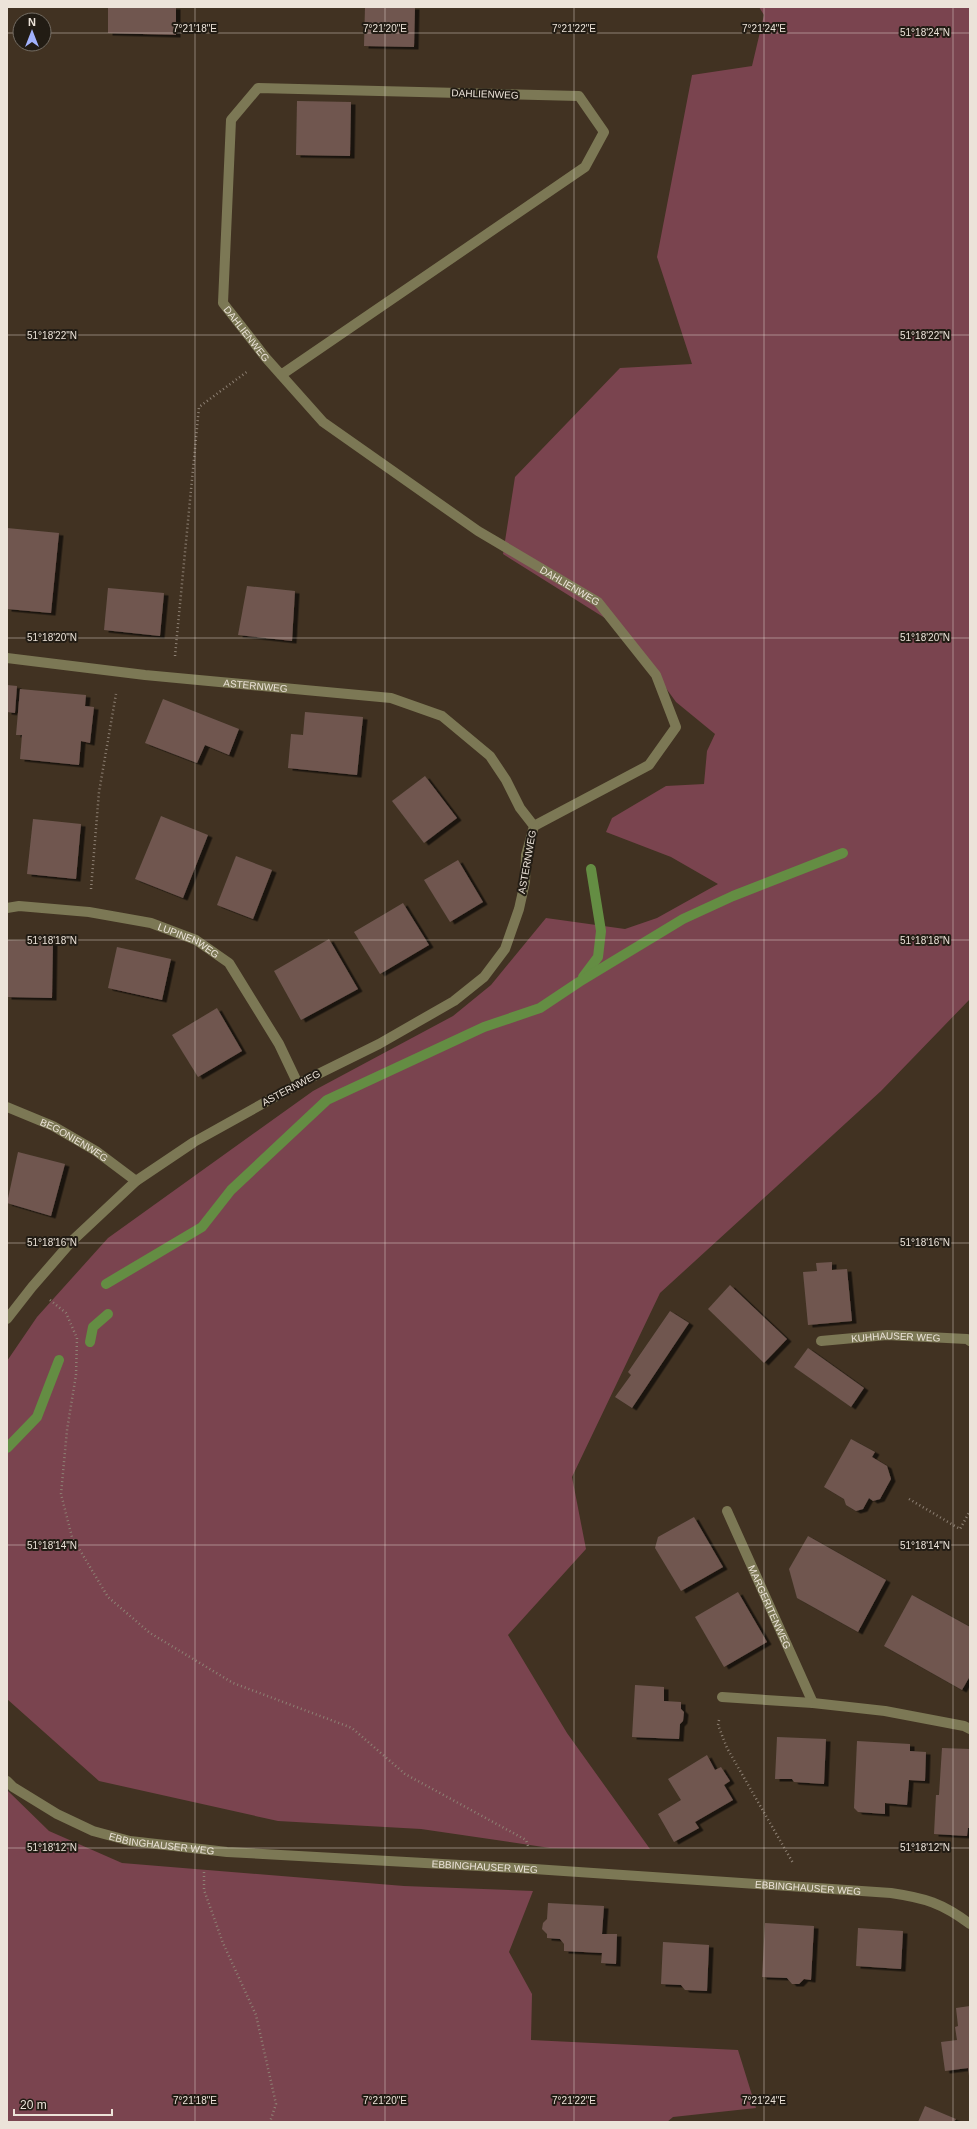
<svg xmlns="http://www.w3.org/2000/svg" width="977" height="2129" viewBox="0 0 977 2129" font-family="Arial,sans-serif">
  <style>
    .green { fill: #7a444f }
    .lines { fill: none; stroke-linecap: round; stroke-linejoin: round }
    .stream { stroke: #648d43; stroke-width: 10 }
    .building { fill: #6f5750; filter: url(#shadow) }
    .path { stroke: #8e8174; stroke-width: 2.5; stroke-dasharray: 1 3; stroke-linecap: butt }
    .minor { stroke: #7c7855; stroke-width: 10 }
    .ticks { fill: none; stroke: #ece3d9; stroke-width: 1; stroke-opacity: 0.45 }
    .labels { text-anchor: middle; dominant-baseline: central; stroke-width: 4; stroke-linejoin: round; paint-order: stroke }
    .street-label { font-size: 10px; fill: #ece3d9; stroke: #221c14 }
    .ticks-label { font-size: 10px; text-anchor: middle; fill: #ece3d9; stroke: #221c14; stroke-width: 4; stroke-linejoin: round; paint-order: stroke }
  </style>
  <defs>
    <filter id="shadow"><feDropShadow dx="4.5" dy="2.5" stdDeviation="0" flood-color="#0009"/></filter>
  </defs>
  <rect width="100%" height="100%" fill="#413222"/>
  <g class="green">
    <path d="M759,7H970V999L881,1091L660,1293L572,1477L586,1549L508,1635L567,1733L650,1849L550,1848L421,1829L278,1821L99,1781L7,1699V1361L37,1317L108,1238L313,1091L453,1016L491,985L546,918L625,929L657,918L718,884L671,857L606,832L612,818L666,786L704,784L707,751L715,734L676,702L644,658L616,625L503,554L515,477L620,368L692,364L657,257L692,75L752,66L764,15Z"/>
    <path d="M7,1790L49,1831L122,1863L404,1886L533,1891L509,1952L532,1994L531,2040L738,2050L756,2108L673,2117L667,2122H7Z"/>
  </g>
  <g class="lines">
    <g class="stream">
      <path d="M583,977L598,957L601,931L591,869"/>
      <path d="M106,1284L202,1227L231,1190L327,1100L484,1027L540,1008L579,982L683,919L733,896L843,853"/>
      <path d="M90,1342L93,1327L108,1314"/>
      <path d="M7,1448L37,1417L59,1360"/>
    </g>
  </g>
  <g class="building">
    <path d="M108,7H176V35L108,33Z"/>
    <path d="M365,7H415L414,47L364,46Z"/>
    <path d="M297,101L351,102L350,156L296,155Z"/>
    <path d="M7,528L59,533L51,613L7,609Z"/>
    <path d="M247,586L295,591L292,641L238,635Z"/>
    <path d="M108,588L164,593L160,636L104,630Z"/>
    <path d="M7,685L17,686L15,713L7,712Z"/>
    <path d="M20,689L86,695L85,706L94,707L90,743L81,741L79,765L20,759L22,735H16Z"/>
    <path d="M163,699L239,729L229,755L205,745L197,763L145,743Z"/>
    <path d="M305,712L363,717L357,775L288,768L291,734L303,735Z"/>
    <path d="M425,776L457,818L424,843L392,801Z"/>
    <path d="M161,816L208,835L183,898L135,879Z"/>
    <path d="M33,819L81,824L76,879L27,874Z"/>
    <path d="M236,856L272,870L253,919L217,905Z"/>
    <path d="M458,860L483,902L450,922L424,880Z"/>
    <path d="M403,903L429,945L380,974L354,932Z"/>
    <path d="M329,939L358,989L301,1020L274,971Z"/>
    <path d="M7,940L53,941L52,998L7,997Z"/>
    <path d="M117,947L171,959L162,1000L108,988Z"/>
    <path d="M217,1008L242,1051L198,1077L172,1035Z"/>
    <path d="M18,1152L65,1164L51,1216L7,1203Z"/>
    <path d="M832,1262V1270L847,1269L852,1321L808,1325L803,1272L817,1271L816,1263Z"/>
    <path d="M730,1285L787,1339L764,1363L708,1309Z"/>
    <path d="M670,1311L689,1323L632,1408L615,1397L631,1375L628,1372Z"/>
    <path d="M808,1348L864,1388L851,1407L794,1367Z"/>
    <path d="M851,1439L875,1452L872,1457L887,1466L891,1479L880,1499L873,1501L869,1498L863,1509L856,1511L846,1505L844,1499L824,1487Z"/>
    <path d="M694,1517L723,1567L681,1591L655,1548L658,1537Z"/>
    <path d="M808,1536L886,1580L858,1632L797,1598L789,1569Z"/>
    <path d="M738,1592L767,1642L724,1667L695,1617Z"/>
    <path d="M912,1595L970,1627V1676L962,1690L884,1646Z"/>
    <path d="M635,1685L664,1687V1701L681,1702V1709L684,1712L683,1721L680,1724L679,1739L632,1737Z"/>
    <path d="M777,1737L826,1739L824,1784L794,1782L792,1779H775Z"/>
    <path d="M857,1741L910,1744V1751L926,1752L925,1781L909,1780L907,1805L885,1803V1814L858,1812L854,1808Z"/>
    <path d="M942,1748L970,1749V1828H968L967,1836L934,1834L936,1795H939Z"/>
    <path d="M707,1755L715,1770L721,1767L730,1781L724,1785L733,1800L695,1822L699,1828L674,1842L658,1814L681,1800L668,1779Z"/>
    <path d="M548,1903L604,1906L602,1934H617L616,1964L601,1963L602,1953L564,1951V1944L560,1939L547,1938V1934L542,1929L543,1923L547,1919Z"/>
    <path d="M765,1923L814,1926L811,1980L804,1979L799,1984H792L787,1978L762,1977Z"/>
    <path d="M858,1928L903,1931L901,1969L856,1966Z"/>
    <path d="M663,1942L709,1945L707,1991L685,1990L681,1985L661,1984Z"/>
    <path d="M970,2006V2076H969L968,2068L945,2071L941,2042L957,2040L955,2027L958,2026L956,2008Z"/>
    <path d="M925,2106L956,2119L954,2122H918Z"/>
  </g>
  <g class="lines">
    <g class="path">
      <path d="M175,656L199,407L248,371"/>
      <path d="M91,889L99,792L116,694"/>
      <path d="M50,1300L66,1313L77,1338L76,1375L67,1430L61,1494L72,1537L108,1597L150,1633L233,1683L352,1728L405,1774L526,1840L528,1846"/>
      <path d="M909,1499L960,1529L970,1511"/>
      <path d="M719,1720L718,1725L727,1748L793,1863"/>
      <path d="M204,1872V1890L223,1943L256,2015L276,2104L270,2122"/>
    </g>
    <g class="minor">
      <path id="s1" d="M281,375L585,167L604,132L579,96L258,88L231,120L223,303L266,358L323,422L478,531L598,602L656,675L676,727L649,765L534,826"/>
      <path id="s2" d="M7,658L145,675L391,698L442,716L490,756L506,780L520,808L534,826L526,855L525,882L519,909L505,949L484,977L454,1001L379,1044L298,1084L194,1142L136,1181L72,1241L32,1287L7,1319"/>
      <path id="s3" d="M7,908L19,906L89,912L151,923L196,940L229,963L279,1044L298,1084"/>
      <path id="s4" d="M7,1107L53,1126L96,1151L136,1181"/>
      <path id="s5" d="M821,1341L887,1335L967,1339L970,1341"/>
      <path id="s6" d="M727,1511L813,1703"/>
      <path d="M722,1697L813,1703L885,1711L964,1726L970,1729"/>
      <path id="s7" d="M7,1781L13,1787L57,1814L93,1831L130,1841L227,1852L534,1869L891,1893C925,1898 942,1903 970,1924"/>
    </g>
  </g>
  <path class="ticks" d="M195,7V2122M385,7V2122M574,7V2122M764,7V2122M953,7V2122M7,33H20M44,33H970M7,335H970M7,638H970M7,940H970M7,1243H970M7,1545H970M7,1848H970"/>
  <g class="labels">
    <g class="street-label">
      <text transform="translate(485 94) rotate(2)">DAHLIENWEG</text>
      <text stroke="none"><textPath href="#s1" startOffset="1037">DAHLIENWEG</textPath></text>
      <text stroke="none"><textPath href="#s1" startOffset="1450">DAHLIENWEG</textPath></text>
      <text stroke="none"><textPath href="#s2" startOffset="250">ASTERNWEG</textPath></text>
      <text transform="translate(527 862) rotate(-80)">ASTERNWEG</text>
      <text stroke="none"><textPath href="#s3" startOffset="187">LUPINENWEG</textPath></text>
      <text transform="translate(291 1088) rotate(-28)">ASTERNWEG</text>
      <text stroke="none"><textPath href="#s4" startOffset="75">BEGONIENWEG</textPath></text>
      <text stroke="none"><textPath href="#s5" startOffset="75">KUHHAUSER WEG</textPath></text>
      <text stroke="none"><textPath href="#s6" startOffset="105">MARGERITENWEG</textPath></text>
      <text stroke="none"><textPath href="#s7" startOffset="170">EBBINGHAUSER WEG</textPath></text>
      <text stroke="none"><textPath href="#s7" startOffset="494">EBBINGHAUSER WEG</textPath></text>
      <text stroke="none"><textPath href="#s7" startOffset="818">EBBINGHAUSER WEG</textPath></text>
    </g>
  </g>
  <g class="ticks-label">
    <text x="195" y="32">7°21'18"E</text>
    <text x="385" y="32">7°21'20"E</text>
    <text x="574" y="32">7°21'22"E</text>
    <text x="764" y="32">7°21'24"E</text>
    <text x="925" y="36">51°18'24"N</text>
    <text x="52" y="339">51°18'22"N</text>
    <text x="925" y="339">51°18'22"N</text>
    <text x="52" y="641">51°18'20"N</text>
    <text x="925" y="641">51°18'20"N</text>
    <text x="52" y="944">51°18'18"N</text>
    <text x="925" y="944">51°18'18"N</text>
    <text x="52" y="1246">51°18'16"N</text>
    <text x="925" y="1246">51°18'16"N</text>
    <text x="52" y="1549">51°18'14"N</text>
    <text x="925" y="1549">51°18'14"N</text>
    <text x="52" y="1851">51°18'12"N</text>
    <text x="925" y="1851">51°18'12"N</text>
    <text x="195" y="2104">7°21'18"E</text>
    <text x="385" y="2104">7°21'20"E</text>
    <text x="574" y="2104">7°21'22"E</text>
    <text x="764" y="2104">7°21'24"E</text>
  </g>
  <rect width="977" height="2129" fill="none" stroke="#ece3d9" stroke-width="16"/>
  <g transform="translate(32 32)"><circle r="19" fill="#221c14" stroke="#736c63"/>
  <path d="M0-3L7 15L0 10L-7 15Z" fill="#a2b2fd"/>
  <text y="-6" font-size="11" font-weight="bold" text-anchor="middle" fill="#ece3d9">N</text>
  </g>
  <path d="M14 2109v6h98v-6" fill="none" stroke="#ece3d9" stroke-width="2"/>
  <text x="20" y="2109" font-size="12" fill="#ece3d9" stroke="#221c14" stroke-width="3" paint-order="stroke">20 m</text>
</svg>
